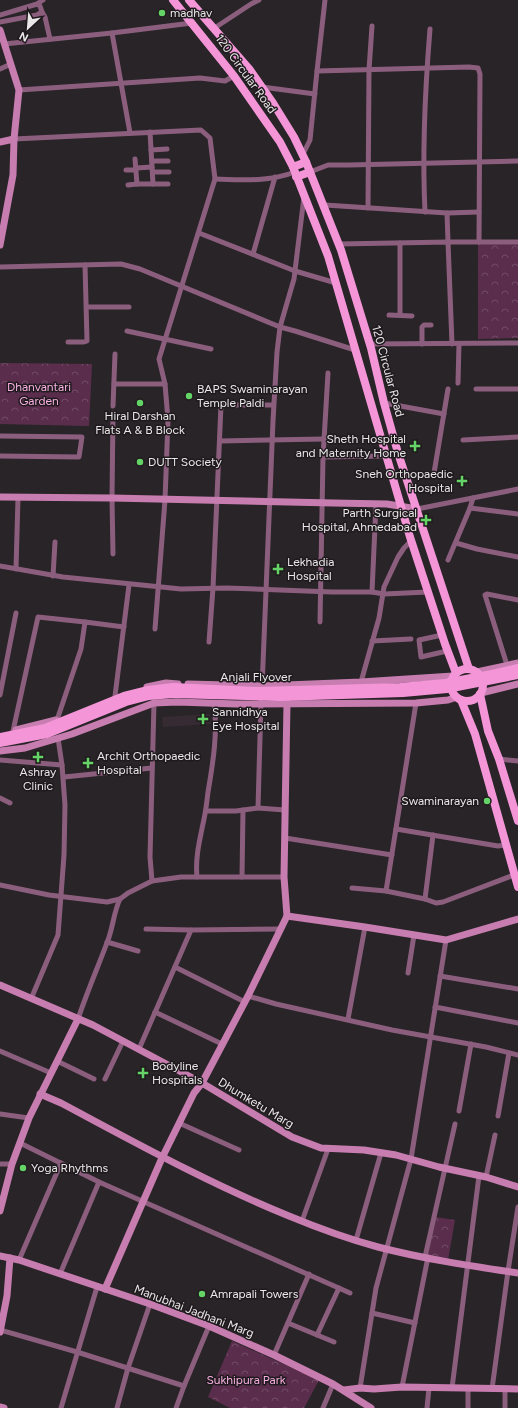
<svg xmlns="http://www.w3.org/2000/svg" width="518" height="1408" viewBox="0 0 518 1408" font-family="Figtree,sans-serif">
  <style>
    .built { fill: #362b32 }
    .park { fill: url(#park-crowns) }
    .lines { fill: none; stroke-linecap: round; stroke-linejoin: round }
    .street { stroke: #8c5e7e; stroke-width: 5 }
    .secondary { stroke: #c77db0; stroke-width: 7 }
    .primary { stroke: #f495d8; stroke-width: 8 }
    .primary-bridge { stroke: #f495d8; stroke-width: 8 }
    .poi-dot { fill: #65d467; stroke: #1f1a1d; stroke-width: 1.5 }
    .labels { text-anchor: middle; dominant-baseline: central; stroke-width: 3; stroke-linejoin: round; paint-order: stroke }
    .poi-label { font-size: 12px; fill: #eae7e9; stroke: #1f1a1d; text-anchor: start }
    .street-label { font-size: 12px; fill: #eae7e9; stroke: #1f1a1d }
    .park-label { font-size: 12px; fill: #fab0e3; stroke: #1f1a1d }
  </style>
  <defs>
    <pattern id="park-crowns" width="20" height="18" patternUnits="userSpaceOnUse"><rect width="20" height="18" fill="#5a2d4d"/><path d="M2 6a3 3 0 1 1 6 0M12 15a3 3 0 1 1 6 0" fill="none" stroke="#724b67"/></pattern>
  </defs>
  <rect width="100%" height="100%" fill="#292427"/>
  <path class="built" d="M210,714L211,724L163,727L162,717Z"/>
  <g class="park">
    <path d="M478,243L518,244V338L478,339Z"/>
    <path d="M0,363L92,364L89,426L0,424Z"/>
    <path d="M435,1217L455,1220L448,1260L427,1256Z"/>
    <path d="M232,1341L319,1380L304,1408H230L208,1397Z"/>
  </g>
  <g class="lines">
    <g class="street">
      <path d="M37,4L43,0"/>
      <path d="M42,12L45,17L50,39"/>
      <path d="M0,15L37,4L40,6L42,12L37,15L0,22"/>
      <path d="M213,29L251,4L259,0"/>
      <path d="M112,33L130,133"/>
      <path d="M4,44L112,33L192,23"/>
      <path d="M0,69L11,64"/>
      <path d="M317,71L325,0"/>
      <path d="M262,87L315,94"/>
      <path d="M19,90L200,78L225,81L234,76"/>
      <path d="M14,139L201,130L210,138L215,179L159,359L165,384L168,420L165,500L155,629"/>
      <path d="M151,150L167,149"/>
      <path d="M303,154L310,140L317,71L469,67L478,68L480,74L479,242"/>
      <path d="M135,159L137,184H153L150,132"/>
      <path d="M152,161H168"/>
      <path d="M136,168L152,167"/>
      <path d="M126,170H136"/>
      <path d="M153,172H169"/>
      <path d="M310,172L328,165H349L518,161"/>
      <path d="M215,179C242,180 269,182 295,172"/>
      <path d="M153,184H168"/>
      <path d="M128,185L137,184"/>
      <path d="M325,205L447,213L448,242H518"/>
      <path d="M368,208L369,70L372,26"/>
      <path d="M425,212C422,151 425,90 430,29"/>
      <path d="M447,213L479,212"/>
      <path d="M199,233L295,271L336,283"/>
      <path d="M400,243V315"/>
      <path d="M339,244L448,242L452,344"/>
      <path d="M253,254L275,177"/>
      <path d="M0,267L121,264L140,269L280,327L295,331L355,350"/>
      <path d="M87,307H129"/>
      <path d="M389,315L412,316"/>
      <path d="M127,331L211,349"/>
      <path d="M68,342H84L87,341L85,265"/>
      <path d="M369,344L518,343"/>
      <path d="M422,344V327L424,325H431"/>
      <path d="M458,383L459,344"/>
      <path d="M114,384H165"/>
      <path d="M476,389H518"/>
      <path d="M384,403L444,414"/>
      <path d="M113,406L115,354"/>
      <path d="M0,436L82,437L79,457L0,456"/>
      <path d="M463,440L518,437"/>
      <path d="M220,441L324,439"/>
      <path d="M323,457L386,456"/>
      <path d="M434,473L448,389"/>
      <path d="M473,498L470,508L518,514"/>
      <path d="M417,509L518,489"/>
      <path d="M456,543L477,549L518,557"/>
      <path d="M113,554L112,498L113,413"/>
      <path d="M448,560L470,508"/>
      <path d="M0,566L63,577L181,589L227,588L332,592H372L384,594L428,592"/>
      <path d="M16,569L18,498"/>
      <path d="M53,576L55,542"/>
      <path d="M372,592L376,504"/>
      <path d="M320,622L323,457L328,373"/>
      <path d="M442,635L419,640L421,657L447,651"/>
      <path d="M372,641L411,639"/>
      <path d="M209,642L213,588L221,405H273"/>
      <path d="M507,665L485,595L487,594L518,600"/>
      <path d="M361,682L379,618L384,587L398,557L404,548L411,541"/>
      <path d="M262,688L273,421L277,352L280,327L294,279L304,197"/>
      <path d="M0,695L16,613"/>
      <path d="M115,696L129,585"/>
      <path d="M261,702L258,808L285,810"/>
      <path d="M154,703L150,857L152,881L181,877H284"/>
      <path d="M57,720L81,649L85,622L124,627"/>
      <path d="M13,731L38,617L85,622"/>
      <path d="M499,759L518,761"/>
      <path d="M0,760L62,765"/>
      <path d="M64,777L152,768"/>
      <path d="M0,798L10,803"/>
      <path d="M206,811H236L258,808"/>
      <path d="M396,829L498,846L505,845"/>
      <path d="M285,838L392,855"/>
      <path d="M197,877C195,857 200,839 204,819C206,810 207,801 208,792C213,763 218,732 214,703"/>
      <path d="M242,877L243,810"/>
      <path d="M0,885L49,895L107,902L120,899L128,893L152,881"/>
      <path d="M352,888L386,891L425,899L433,835"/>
      <path d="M386,891L416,703"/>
      <path d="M425,899L436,903L443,902L514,875"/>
      <path d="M146,929L191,930"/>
      <path d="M107,942L138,951"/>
      <path d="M175,967L245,1002"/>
      <path d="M408,973L414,935"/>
      <path d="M440,976L518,989"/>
      <path d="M248,996L276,1004L392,1030L486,1047L518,1055"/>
      <path d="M31,999L58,935L64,855L65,805L62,765L58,738"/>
      <path d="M435,1007L518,1023"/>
      <path d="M155,1012L222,1044"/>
      <path d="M78,1019C87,992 98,967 108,940C113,927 114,911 120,899"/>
      <path d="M348,1019L365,927"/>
      <path d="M139,1049L191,930L280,929"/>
      <path d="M0,1051L51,1073"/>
      <path d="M57,1061L94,1079"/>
      <path d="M105,1079L123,1041"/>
      <path d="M459,1111L471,1044"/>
      <path d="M0,1114L29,1118"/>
      <path d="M498,1116L509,1053"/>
      <path d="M179,1123L239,1150"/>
      <path d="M20,1143L99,1182L350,1293"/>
      <path d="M0,1164H12"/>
      <path d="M486,1177L495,1135"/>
      <path d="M302,1221L328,1149"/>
      <path d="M356,1240L381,1153"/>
      <path d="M425,1257L455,1124"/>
      <path d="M19,1260L61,1163"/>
      <path d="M60,1274L99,1182"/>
      <path d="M372,1313L415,1323"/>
      <path d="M288,1323L334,1342"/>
      <path d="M0,1330L77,1352L184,1386L176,1408"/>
      <path d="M317,1335L339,1288"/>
      <path d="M274,1355L309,1274"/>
      <path d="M184,1386L209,1326"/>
      <path d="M402,1387L428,1257"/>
      <path d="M360,1388L376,1288L411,1159L446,940"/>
      <path d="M452,1388L479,1176"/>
      <path d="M468,1389V1408"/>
      <path d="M492,1389L508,1271L518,1207"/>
      <path d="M505,1389V1408"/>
      <path d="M61,1408L97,1287"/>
      <path d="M117,1408L128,1368L150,1304"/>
      <path d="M323,1408L333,1384"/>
      <path d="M427,1408L429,1388"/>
    </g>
    <g class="secondary">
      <path d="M0,30L19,90L14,139"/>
      <path d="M0,142L14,139L13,175L0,245"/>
      <path d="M0,497L112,498L333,503L387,504L417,509"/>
      <path d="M477,672L518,663"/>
      <path d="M188,684L262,686L361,682L453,676"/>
      <path d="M147,687L166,683L178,684"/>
      <path d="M481,693L518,684"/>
      <path d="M287,703L284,877L287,916L365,927L446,940L518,919"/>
      <path d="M16,730L56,720"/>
      <path d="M0,751L25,748L72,734L154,703L177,702L237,704L416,703L448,700L457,697"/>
      <path d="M0,985L93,1025L202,1083L292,1137L321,1148L364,1150L396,1155L439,1167L486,1177L518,1187"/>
      <path d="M40,1094L61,1103C136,1143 210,1184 289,1216C318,1228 348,1239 378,1247C424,1259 471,1266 518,1273"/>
      <path d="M0,1211L12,1164L29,1118L78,1019"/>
      <path d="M0,1256L19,1260L150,1304L209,1326L274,1355L333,1384L371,1408"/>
      <path d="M105,1289L162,1158L194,1093L202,1083L248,996L287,916"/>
      <path d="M0,1332L7,1296L10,1258"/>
      <path d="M344,1390L360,1388L374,1389L402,1387L518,1389"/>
      <path d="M0,1407L4,1408"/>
    </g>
    <g class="primary">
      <path d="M173,0L234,76L280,142L293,167"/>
      <path d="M189,0L250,70L273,103L294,137L306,162"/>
      <path d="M310,172L341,250L371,348L384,403L398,453L469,669"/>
      <path d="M296,177L310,172L306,162L293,167L328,256L410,537L445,644L456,673"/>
      <circle cx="467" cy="685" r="16"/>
      <path d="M480,694L488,731L499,759L518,821"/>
      <path d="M461,700L475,734L518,887"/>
    </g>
    <g class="primary-bridge">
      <path d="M0,737L45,728L124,696L148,690L173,687L258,691L400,687L445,683L492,674L518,668"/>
      <path d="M0,743L47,734L126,702L149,696L173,694L280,697L403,693L447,689L518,675"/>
    </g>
  </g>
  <g class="poi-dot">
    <circle cx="162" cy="13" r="4"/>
    <circle cx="189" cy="396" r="4"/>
    <circle cx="140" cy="403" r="4"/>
    <path d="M413 440h4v4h4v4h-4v4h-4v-4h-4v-4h4z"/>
    <circle cx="140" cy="462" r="4"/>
    <path d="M460 475h4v4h4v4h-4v4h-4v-4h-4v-4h4z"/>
    <path d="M424 514h4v4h4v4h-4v4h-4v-4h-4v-4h4z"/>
    <path d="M276 563h4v4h4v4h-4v4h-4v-4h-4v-4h4z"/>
    <path d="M201 713h4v4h4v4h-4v4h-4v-4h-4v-4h4z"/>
    <path d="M36 751h4v4h4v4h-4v4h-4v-4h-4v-4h4z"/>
    <path d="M86 757h4v4h4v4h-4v4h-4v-4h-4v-4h4z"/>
    <circle cx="487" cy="801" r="4"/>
    <path d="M141 1067h4v4h4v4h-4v4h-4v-4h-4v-4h4z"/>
    <circle cx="23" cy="1168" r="4"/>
    <circle cx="202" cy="1294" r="4"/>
  </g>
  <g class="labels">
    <g class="poi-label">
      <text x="170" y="13">madhav</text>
      <text x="197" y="389">BAPS Swaminarayan<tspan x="197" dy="14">Temple Paldi</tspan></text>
      <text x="140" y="416" text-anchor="middle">Hiral Darshan<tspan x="140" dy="14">Flats A &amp; B Block</tspan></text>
      <text x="406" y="439" text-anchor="end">Sheth Hospital<tspan x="406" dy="14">and Maternity Home</tspan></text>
      <text x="148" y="462">DUTT Society</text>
      <text x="453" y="474" text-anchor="end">Sneh Orthopaedic<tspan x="453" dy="14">Hospital</tspan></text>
      <text x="417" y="513" text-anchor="end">Parth Surgical<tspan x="417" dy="14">Hospital, Ahmedabad</tspan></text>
      <text x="287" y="562">Lekhadia<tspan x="287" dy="14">Hospital</tspan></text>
      <text x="212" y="712">Sannidhya<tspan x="212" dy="14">Eye Hospital</tspan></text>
      <text x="97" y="756">Archit Orthopaedic<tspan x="97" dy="14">Hospital</tspan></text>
      <text x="38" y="772" text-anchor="middle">Ashray<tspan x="38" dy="14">Clinic</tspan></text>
      <text x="479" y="801" text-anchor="end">Swaminarayan</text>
      <text x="152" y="1066">Bodyline<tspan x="152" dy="14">Hospitals</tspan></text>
      <text x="31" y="1168">Yoga Rhythms</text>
      <text x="210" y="1294">Amrapali Towers</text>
    </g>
    <g class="street-label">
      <text transform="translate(246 74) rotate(54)">120 Circular Road</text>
      <text transform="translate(388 371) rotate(75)">120 Circular Road</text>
      <text x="256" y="677">Anjali Flyover</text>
      <text transform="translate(256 1103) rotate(31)">Dhumketu Marg</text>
      <text transform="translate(194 1311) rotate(21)">Manubhai Jadhani Marg</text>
    </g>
    <g class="park-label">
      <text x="39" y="387">Dhanvantari<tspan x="39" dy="14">Garden</tspan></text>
      <text x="246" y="1380">Sukhipura Park</text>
    </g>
  </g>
  <g transform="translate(28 28) rotate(206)" stroke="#1f1a1d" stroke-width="3" paint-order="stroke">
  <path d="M0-3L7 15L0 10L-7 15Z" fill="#eae7e9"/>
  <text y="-6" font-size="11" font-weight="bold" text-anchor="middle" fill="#eae7e9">N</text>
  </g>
</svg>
